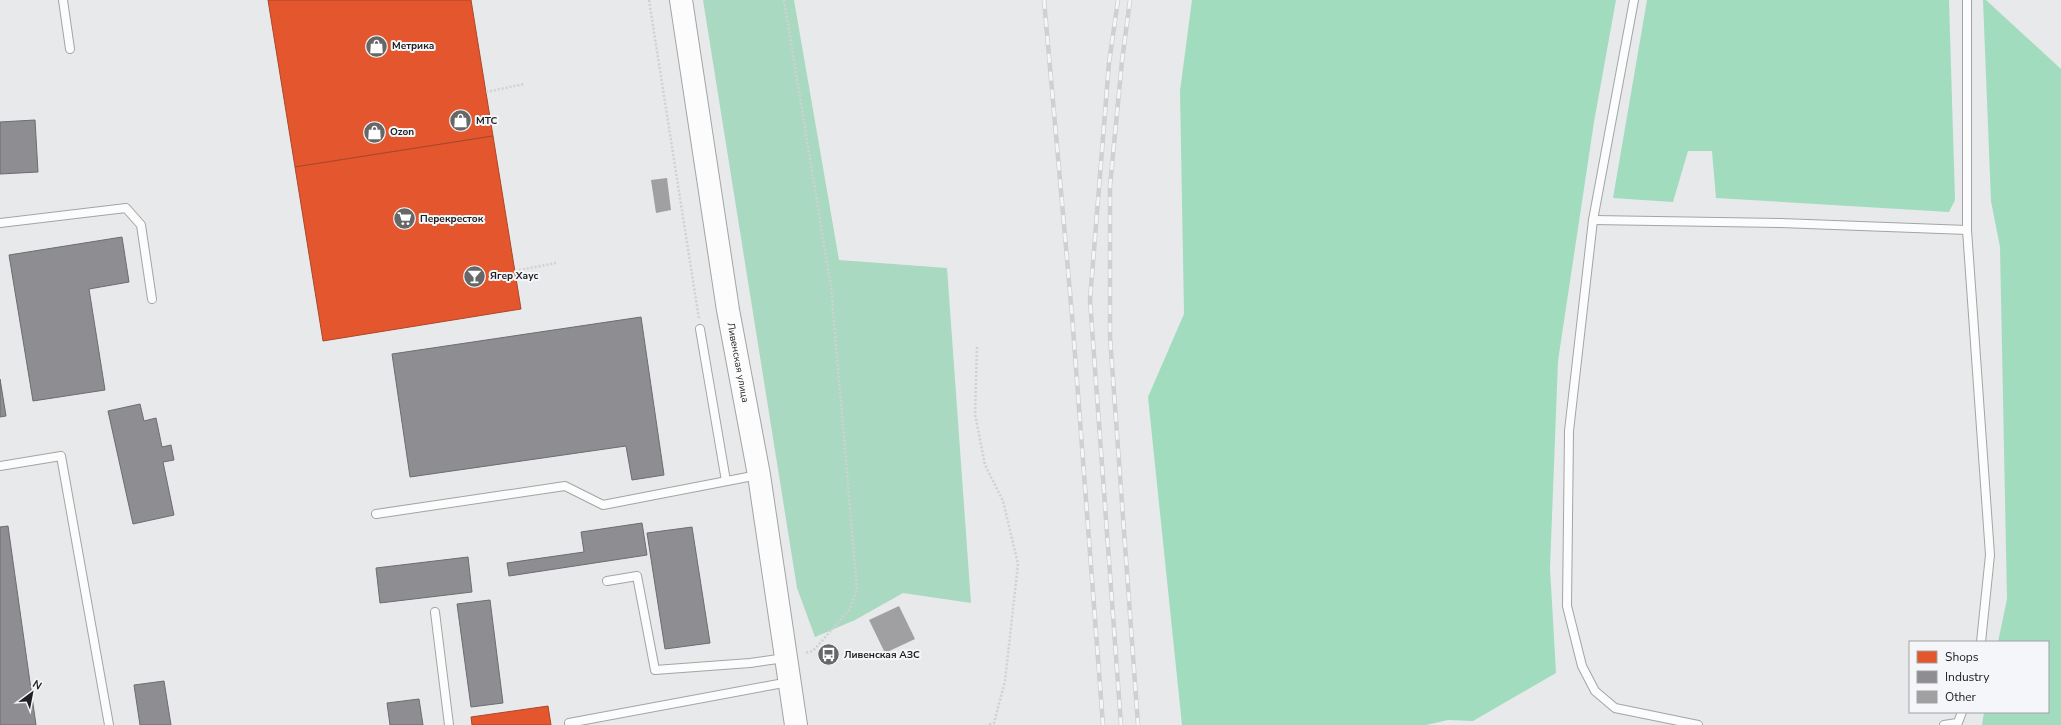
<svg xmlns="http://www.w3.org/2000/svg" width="2061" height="725" viewBox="0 0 2061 725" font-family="'Nunito Sans',sans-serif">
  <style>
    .green { fill: #a9d9c0 }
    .forest { fill: #a2dcbe }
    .shops { fill: #e4572e; stroke: #aa472a }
    .industry { fill: #8d8d92; stroke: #6d6d70 }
    .building { fill: #a0a0a2 }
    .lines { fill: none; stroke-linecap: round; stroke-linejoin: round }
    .lane-casing { stroke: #a3a4a5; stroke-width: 10 }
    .primary-casing { stroke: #a3a4a5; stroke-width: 24 }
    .path { stroke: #d0d1d2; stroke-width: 2.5; stroke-dasharray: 2 2; stroke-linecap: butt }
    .lane { stroke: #fcfcfc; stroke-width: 8 }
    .primary { stroke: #fcfcfc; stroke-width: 22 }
    .rail-casing { stroke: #cfd0d0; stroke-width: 4.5 }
    .rail { stroke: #f4f6f9; stroke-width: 3; stroke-dasharray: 9; stroke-linecap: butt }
    .labels { text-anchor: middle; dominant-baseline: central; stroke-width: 4; stroke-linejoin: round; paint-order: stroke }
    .poi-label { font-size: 10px; font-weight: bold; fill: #212122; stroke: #f4f6f9; text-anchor: start }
    .street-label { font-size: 10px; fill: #212122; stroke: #f4f6f9 }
  </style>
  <rect width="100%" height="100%" fill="#e8e9eb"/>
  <path class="green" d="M703,0H794L839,260L947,268L971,603L903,593L855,620L815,637L797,588Z"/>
  <g class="forest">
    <path d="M1192,0H1616L1594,122L1558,361L1550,568L1556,673L1473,721L1448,720L1426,725H1182L1148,397L1184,314L1180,91Z"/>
    <path d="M1647,0H1949L1955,200L1949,212L1716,198L1712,151H1688L1673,202L1613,198Z"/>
    <path d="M1983,0H1986L2061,69V725H1982L1984,712H2048V642H1998L2007,599L2000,247L1991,201Z"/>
  </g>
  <g class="shops">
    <path d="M268,0H471L493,136L295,167Z"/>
    <path d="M493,136L521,309L323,341L295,167Z"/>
    <path d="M548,706L551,725H472L471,717Z"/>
  </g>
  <g class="industry">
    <path d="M35,120L38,172L0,174V122Z"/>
    <path d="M122,237L129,282L89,289L105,390L33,401L9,255Z"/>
    <path d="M641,317L664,475L632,480L626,446L410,477L392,354Z"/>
    <path d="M0,379L6,416L0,417Z"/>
    <path d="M140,404L144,421L156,418L162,447L171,445L174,460L163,462L174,515L133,524L108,411Z"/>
    <path d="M642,523L647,555L509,576L507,563L584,552L581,532Z"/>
    <path d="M8,526L36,725H0V527Z"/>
    <path d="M692,527L710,643L665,649L647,533Z"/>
    <path d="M468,557L472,592L380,603L376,568Z"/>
    <path d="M490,600L503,703L471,707L457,604Z"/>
    <path d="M164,681L171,725H140L134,685Z"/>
    <path d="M419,699L423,725H390L387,703Z"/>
  </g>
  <g class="building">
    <path d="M667,178L671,210L656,213L651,180Z"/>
    <path d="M899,606L915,639L885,653L869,620Z"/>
  </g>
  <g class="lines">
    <defs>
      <g id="lane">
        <path d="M63,0L70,49"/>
        <path d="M1634,0L1593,220L1569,431L1567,606L1582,666L1595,691L1615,708L1698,725"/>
        <path d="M1967,0V230L1990,555L1981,642"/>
        <path d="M1593,220L1781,223L1967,230"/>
        <path d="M0,223L126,208L141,225L152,299"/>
        <path d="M700,329L726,481"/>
        <path d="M0,466L61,456L109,725"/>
        <path d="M376,514L565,486L603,505L758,475"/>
        <path d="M607,581L637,576L655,670L750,663L785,658"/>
        <path d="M435,612L449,725"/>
        <path d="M569,723L789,682"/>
        <path d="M1944,725L1957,723"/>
        <path d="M1957,725L1962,712"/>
      </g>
      <g id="primary">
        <path id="s1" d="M681,0L728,310L759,475L796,725"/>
      </g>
    </defs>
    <use href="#lane" class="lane-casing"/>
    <use href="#primary" class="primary-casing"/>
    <g class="path">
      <path d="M649,0L699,319"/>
      <path d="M784,0L831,287L857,589L850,609L813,651L804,653"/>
      <path d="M486,92L524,84"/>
      <path d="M515,271L556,263"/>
      <path d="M977,347L975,414L985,465L1003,501L1018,564L1005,681L994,723L987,725"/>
    </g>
    <use href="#lane" class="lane"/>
    <use href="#primary" class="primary"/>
    <defs>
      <g id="rail">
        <path d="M1044,0L1072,315L1103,725"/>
        <path d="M1118,0L1109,63L1090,300L1121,725"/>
        <path d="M1130,0L1122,61L1110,186V337L1138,725"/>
      </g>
    </defs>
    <use href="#rail" class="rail-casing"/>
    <use href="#rail" class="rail"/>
  </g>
  <defs>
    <symbol id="shop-disc" viewBox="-11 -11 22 22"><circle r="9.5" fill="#676768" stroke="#f4f6f9"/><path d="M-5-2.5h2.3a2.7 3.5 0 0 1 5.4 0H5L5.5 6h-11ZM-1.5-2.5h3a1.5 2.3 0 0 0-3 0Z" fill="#fff"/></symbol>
    <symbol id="supermarket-disc" viewBox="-11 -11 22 22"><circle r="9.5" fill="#676768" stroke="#f4f6f9"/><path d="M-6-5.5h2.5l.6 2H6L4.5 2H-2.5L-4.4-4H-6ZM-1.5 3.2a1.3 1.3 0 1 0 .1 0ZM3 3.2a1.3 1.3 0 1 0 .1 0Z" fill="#fff"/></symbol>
    <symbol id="bar-disc" viewBox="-11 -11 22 22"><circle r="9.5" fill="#676768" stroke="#f4f6f9"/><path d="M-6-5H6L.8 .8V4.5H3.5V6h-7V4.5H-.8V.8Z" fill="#fff"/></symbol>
    <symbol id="bus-disc" viewBox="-11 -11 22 22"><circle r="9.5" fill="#676768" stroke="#f4f6f9"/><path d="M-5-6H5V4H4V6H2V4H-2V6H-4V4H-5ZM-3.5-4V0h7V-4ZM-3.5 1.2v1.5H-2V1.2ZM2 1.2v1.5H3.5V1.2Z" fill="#fff"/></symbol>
  </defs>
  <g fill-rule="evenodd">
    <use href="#shop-disc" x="364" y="34" width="25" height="25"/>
    <use href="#shop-disc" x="448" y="108" width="25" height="25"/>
    <use href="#shop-disc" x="362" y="120" width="25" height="25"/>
    <use href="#supermarket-disc" x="392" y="206" width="25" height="25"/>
    <use href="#bar-disc" x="462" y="264" width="25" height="25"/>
    <use href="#bus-disc" x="816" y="642" width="25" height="25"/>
  </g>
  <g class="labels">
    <g class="poi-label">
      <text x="392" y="46">Метрика</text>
      <text x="476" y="121">МТС</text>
      <text x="390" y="132">Ozon</text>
      <text x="420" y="219">Перекресток</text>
      <text x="490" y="276">Ягер Хаус</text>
      <text x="844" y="655">Ливенская АЗС</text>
    </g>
    <g class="street-label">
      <text stroke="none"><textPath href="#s1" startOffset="367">Ливенская улица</textPath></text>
    </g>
  </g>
  <rect x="1909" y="641" width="140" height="72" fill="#f4f6f9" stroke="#a0a1a3"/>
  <rect x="1917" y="651" width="20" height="12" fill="#e4572e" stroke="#a0a1a3"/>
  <text x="1945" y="661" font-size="12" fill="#212122">Shops</text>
  <rect x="1917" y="671" width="20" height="12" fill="#8d8d92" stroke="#a0a1a3"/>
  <text x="1945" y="681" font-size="12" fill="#212122">Industry</text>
  <rect x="1917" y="691" width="20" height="12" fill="#a0a0a2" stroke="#a0a1a3"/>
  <text x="1945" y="701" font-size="12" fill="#212122">Other</text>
  <g transform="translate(32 693) rotate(32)" stroke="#f4f6f9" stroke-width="3" paint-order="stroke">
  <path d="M0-3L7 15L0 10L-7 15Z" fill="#212122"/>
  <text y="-6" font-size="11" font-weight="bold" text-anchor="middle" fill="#212122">N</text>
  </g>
</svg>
